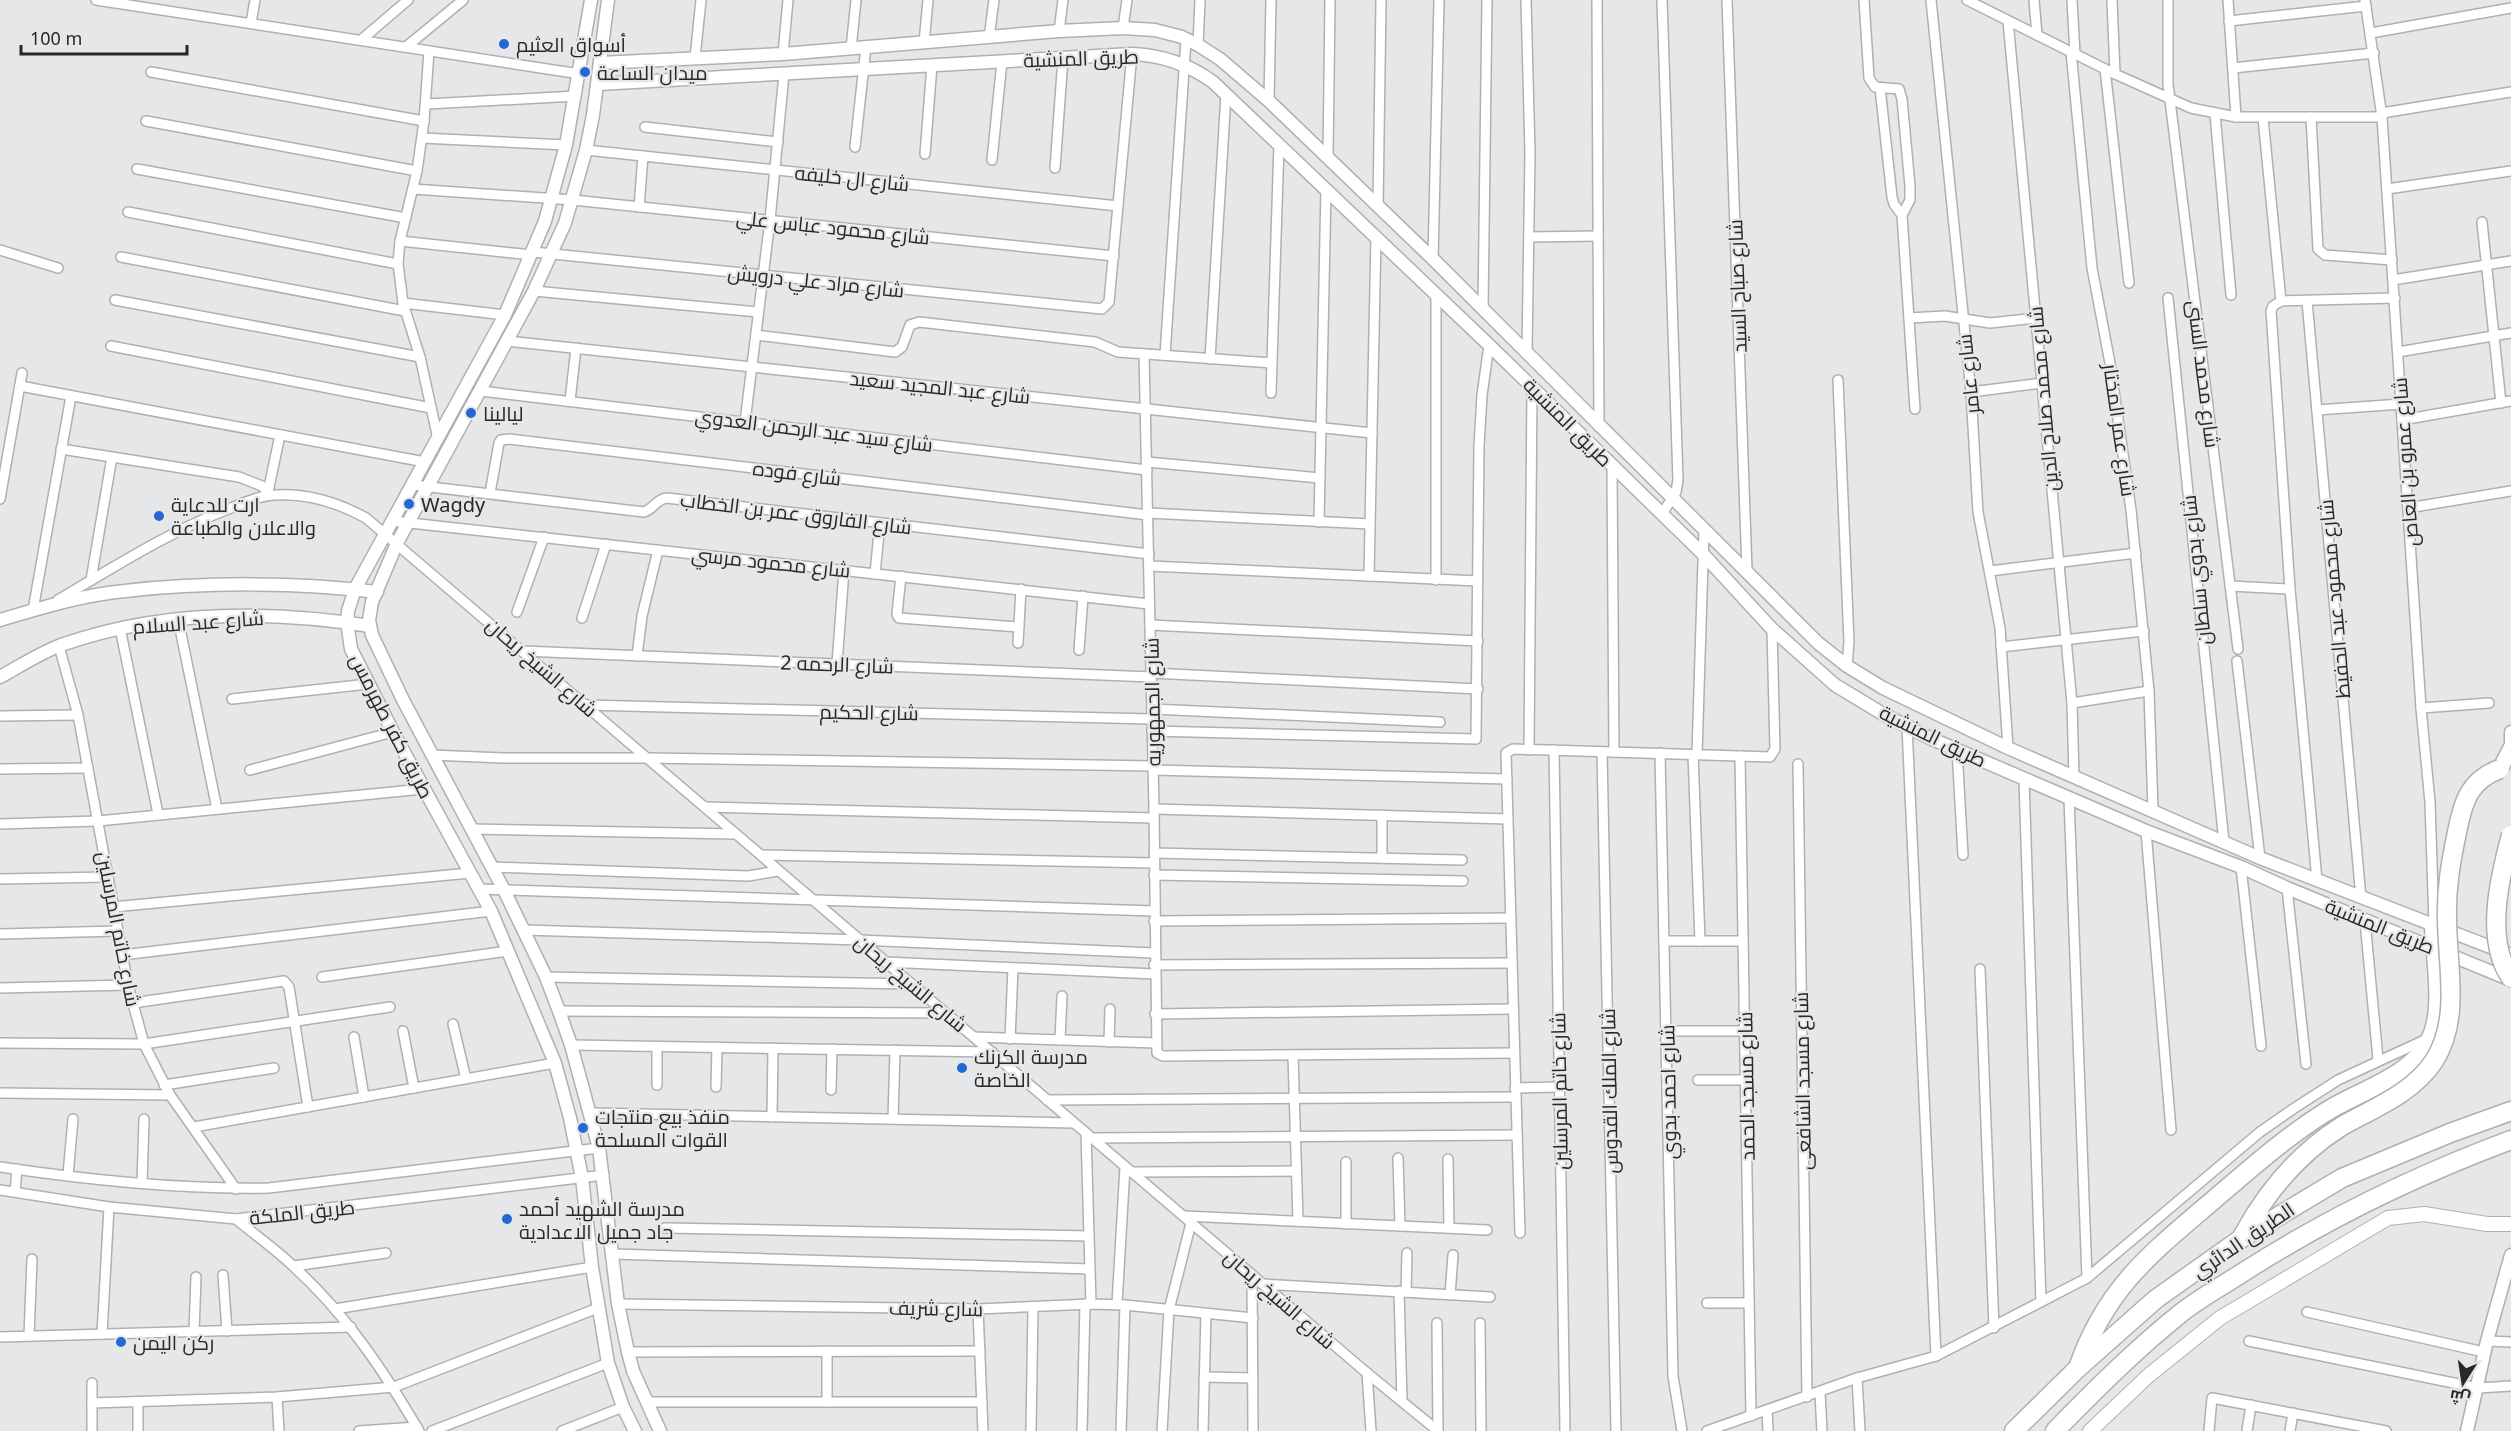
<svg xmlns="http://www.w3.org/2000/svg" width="2511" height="1431" viewBox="0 0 2511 1431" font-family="'Noto Sans',Cairo,sans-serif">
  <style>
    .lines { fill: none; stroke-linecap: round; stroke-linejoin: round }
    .minor-casing { stroke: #b0b0b2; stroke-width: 12 }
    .tertiary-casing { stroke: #b0b0b2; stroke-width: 15 }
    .secondary-casing { stroke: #b0b0b2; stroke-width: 16 }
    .primary-casing { stroke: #b0b0b2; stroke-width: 18 }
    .motorway-casing { stroke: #b0b0b2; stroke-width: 21 }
    .minor { stroke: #fff; stroke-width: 9 }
    .tertiary { stroke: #fff; stroke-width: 12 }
    .secondary { stroke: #fff; stroke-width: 14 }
    .primary { stroke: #fff; stroke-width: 15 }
    .motorway { stroke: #fff; stroke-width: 18 }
    .motorway-bridge-casing { stroke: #b0b0b2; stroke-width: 21; stroke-linecap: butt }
    .motorway-bridge { stroke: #fff; stroke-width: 18 }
    .poi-dot { fill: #2568d5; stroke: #e6e7e8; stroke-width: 2 }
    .labels { text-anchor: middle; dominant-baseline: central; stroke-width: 4.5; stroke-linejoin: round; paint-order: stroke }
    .poi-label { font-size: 20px; fill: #282828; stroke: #e6e7e8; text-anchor: start }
    .street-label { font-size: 20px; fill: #282828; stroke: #e6e7e8 }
  </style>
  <rect width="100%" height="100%" fill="#e6e7e8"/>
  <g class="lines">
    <defs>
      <g id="minor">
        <path d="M96,0L580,74"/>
        <path d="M1526,0L1530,153L1527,352"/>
        <path d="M1597,0L1599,427"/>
        <path d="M1727,0L1747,571"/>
        <path d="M1864,0L1869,78L1875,87L1899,89L1902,99L1910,186V200L1902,215L1915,409"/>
        <path d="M1931,0L1971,392L1978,512L2000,628L2008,748"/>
        <path d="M1967,0L2115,74L2191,108L2236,117H2382"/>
        <path d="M2034,0L2037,35"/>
        <path d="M2072,0L2075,54"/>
        <path d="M2112,0L2115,74"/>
        <path d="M2168,0V84L2238,649"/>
        <path d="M2228,0L2236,117"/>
        <path d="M2365,0L2382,117L2421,708L2430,802L2434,926"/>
        <path d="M2008,21L2072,703L2074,777"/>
        <path d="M2229,21L2366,6"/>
        <path d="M251,23L255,0"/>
        <path d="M1123,28L1127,0"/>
        <path d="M1059,31L1063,0"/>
        <path d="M2371,33L2511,8"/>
        <path d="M989,38L994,0"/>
        <path d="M361,40L408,0"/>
        <path d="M924,43L928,0"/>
        <path d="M1198,45L1200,0"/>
        <path d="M406,47L463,0"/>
        <path d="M851,49L856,0"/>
        <path d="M429,51L424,121L417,171L400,241L398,264L403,303L420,357L438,439"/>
        <path d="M2071,52L2092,268L2110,363L2131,510L2149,691L2153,810"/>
        <path d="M783,54L788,0"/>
        <path d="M695,58L701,0"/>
        <path d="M2233,68L2374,53"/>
        <path d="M2105,69L2129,283"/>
        <path d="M151,72L424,121"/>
        <path d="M1880,88L1892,197L1894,204L1902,215"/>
        <path d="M1269,101L1271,0"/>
        <path d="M427,104L576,96"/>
        <path d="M2382,113L2511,92"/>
        <path d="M2215,114L2231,295"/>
        <path d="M2311,117L2318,249L2325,255L2392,260"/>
        <path d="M2263,118L2281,301"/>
        <path d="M146,121L417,171"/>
        <path d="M645,127L778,142"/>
        <path d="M422,138L566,145"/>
        <path d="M855,147L866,47"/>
        <path d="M586,150L1118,206"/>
        <path d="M925,154L932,65"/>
        <path d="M1328,158L1330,0"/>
        <path d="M992,160L1002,61"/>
        <path d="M1055,168L1063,58"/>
        <path d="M137,169L406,218"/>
        <path d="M413,189L573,200L1114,256"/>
        <path d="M2387,189L2511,171"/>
        <path d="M639,207L643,156"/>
        <path d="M1378,207L1381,0"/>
        <path d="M128,212L398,264"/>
        <path d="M2482,222L2501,403"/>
        <path d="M1529,237L1598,236"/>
        <path d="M400,241L532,255"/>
        <path d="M0,250L58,268"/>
        <path d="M533,252L1102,309L1109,302L1132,54"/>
        <path d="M121,257L405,311"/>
        <path d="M1433,259L1439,0"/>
        <path d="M2393,280L2511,261"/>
        <path d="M534,291L758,312"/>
        <path d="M2168,298L2224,842"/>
        <path d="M115,300L420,357"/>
        <path d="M2307,301L2361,898"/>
        <path d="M403,303L505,315"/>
        <path d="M1483,309L1487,0"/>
        <path d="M1909,318L1945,316L1990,323L2036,318"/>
        <path d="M756,335L895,352L902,347L910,325L919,322L1095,342L1118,352L1272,363"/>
        <path d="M507,341L1372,433"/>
        <path d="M111,346L431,408"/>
        <path d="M2398,352L2511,333"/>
        <path d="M1144,354L1154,809L1157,1053L1163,1056L1514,1053"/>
        <path d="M1165,355L1186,40"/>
        <path d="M1210,359L1226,94"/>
        <path d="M1838,380L1849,642L1847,666"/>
        <path d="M20,386L425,462"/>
        <path d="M481,391L1147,470"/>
        <path d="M1971,392L2042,383"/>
        <path d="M1271,393L1279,144"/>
        <path d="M570,401L576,348"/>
        <path d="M2317,410L2401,404"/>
        <path d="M2402,420L2511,401"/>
        <path d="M745,422L770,220L784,74"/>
        <path d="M61,449L239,477L262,486L271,495"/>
        <path d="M1147,462L1320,478"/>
        <path d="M1612,467L1614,752"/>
        <path d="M413,485L644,512C654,509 656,499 667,498L1149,554"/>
        <path d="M268,492L280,435"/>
        <path d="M490,493L499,443L501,440L509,439L1148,515"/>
        <path d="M0,499L22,373"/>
        <path d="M2408,508L2511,491"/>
        <path d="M1148,513L1370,524"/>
        <path d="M1662,514L1676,492L1678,480L1662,0"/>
        <path d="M392,521L1149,604"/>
        <path d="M1319,522L1326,189"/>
        <path d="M1149,566L1478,581"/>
        <path d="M1990,571L2136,553"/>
        <path d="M875,574L880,523"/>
        <path d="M901,576L897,614L899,618L1019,627"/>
        <path d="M1369,576L1376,236"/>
        <path d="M91,580L112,457"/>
        <path d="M1436,580V294"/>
        <path d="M2230,586L2290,589"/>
        <path d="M58,600C114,567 170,531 231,508C244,503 260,495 275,495C308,493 337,502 366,518L1367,1373L1438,1431"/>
        <path d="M33,610L71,396"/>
        <path d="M517,612L544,537"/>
        <path d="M582,618L606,544"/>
        <path d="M178,619L217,809"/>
        <path d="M1150,625L1478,641"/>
        <path d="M120,628L158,814"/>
        <path d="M1018,643L1021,589"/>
        <path d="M59,646L78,715L128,985L144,1044L170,1095L236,1189"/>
        <path d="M2001,647L2144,631"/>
        <path d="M1079,650L1083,596"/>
        <path d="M523,651L1151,677"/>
        <path d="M637,656L642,616L658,550"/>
        <path d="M2237,661L2260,858"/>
        <path d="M837,664L844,570"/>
        <path d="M1151,673L1478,689"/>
        <path d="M232,699L368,684"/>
        <path d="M2072,703L2149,691"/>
        <path d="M586,705L1152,719"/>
        <path d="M2421,708L2489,703"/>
        <path d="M1152,709L1440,722"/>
        <path d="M0,716L78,715"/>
        <path d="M1907,727L1936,1356"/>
        <path d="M1152,731L1476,739L1479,446L1482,395L1489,345"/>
        <path d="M1529,750L1532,387"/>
        <path d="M1554,750L1565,1431"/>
        <path d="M1957,750L1963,855"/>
        <path d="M1602,752L1616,1431"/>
        <path d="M1660,753L1673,1376L1682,1431"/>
        <path d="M1693,754L1700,941"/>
        <path d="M1697,754L1704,529"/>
        <path d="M431,755L503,758H647L1153,766"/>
        <path d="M1740,756L1751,1416"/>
        <path d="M1798,764L1807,1397"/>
        <path d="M0,769L88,768"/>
        <path d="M250,770L393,732"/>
        <path d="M1153,770L1507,779"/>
        <path d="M2024,779L2041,1302"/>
        <path d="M2069,798L2087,1278"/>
        <path d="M705,807L1154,818"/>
        <path d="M1154,809L1508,819"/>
        <path d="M0,824L98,821L423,789"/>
        <path d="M472,829L736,834"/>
        <path d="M2146,831L2171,1130"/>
        <path d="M1154,853L1462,860"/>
        <path d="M761,855L1154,863"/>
        <path d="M1382,858V815"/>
        <path d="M492,867L748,876L778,871"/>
        <path d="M2241,867L2261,1046"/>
        <path d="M1154,875L1463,881"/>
        <path d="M0,879L108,877"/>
        <path d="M2317,880L2290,589L2271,311L2273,306L2281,301L2395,298"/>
        <path d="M2287,888L2306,1064"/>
        <path d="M479,889L1154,911"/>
        <path d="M113,907L470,873"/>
        <path d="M1154,921L1511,918"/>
        <path d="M2365,921L2378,1059"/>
        <path d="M524,930L860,940L1154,953"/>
        <path d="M0,934L118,931"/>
        <path d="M1664,941H1743"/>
        <path d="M122,955L491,911"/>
        <path d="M885,962L1155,974"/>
        <path d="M1154,965L1512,963"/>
        <path d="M1980,969L1994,1328"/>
        <path d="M322,977L508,951"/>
        <path d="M546,977L911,984"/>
        <path d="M0,988L128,985"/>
        <path d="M133,1003L284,981L289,987L308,1107"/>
        <path d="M559,1011L945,1013"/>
        <path d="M1155,1014L1513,1009"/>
        <path d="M453,1024L466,1079"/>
        <path d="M403,1031L414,1088"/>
        <path d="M1666,1031H1745"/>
        <path d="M354,1037L364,1097"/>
        <path d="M974,1037L1156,1043"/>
        <path d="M1010,1039L1013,968"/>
        <path d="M1060,1040L1062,996"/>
        <path d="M1109,1042L1110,1009"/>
        <path d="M0,1043L144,1044L390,1007"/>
        <path d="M571,1045L992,1052"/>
        <path d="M1293,1055L1298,1221"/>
        <path d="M1698,1080H1745"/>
        <path d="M164,1085L274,1068"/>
        <path d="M657,1085V1047"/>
        <path d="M716,1087L717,1047"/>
        <path d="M1515,1088L1559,1087"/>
        <path d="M831,1090L832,1049"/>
        <path d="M0,1093L170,1095"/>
        <path d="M1047,1100L1516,1097"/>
        <path d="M591,1113L1074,1123"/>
        <path d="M772,1117L773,1048"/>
        <path d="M893,1119L895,1050"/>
        <path d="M194,1127L555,1063"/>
        <path d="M1086,1133L1091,1304"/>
        <path d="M1092,1138L1517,1135"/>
        <path d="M1398,1158L1400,1226"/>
        <path d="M1448,1159L1449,1228"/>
        <path d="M1346,1162V1224"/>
        <path d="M0,1167C88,1180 180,1190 269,1188L599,1148"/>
        <path d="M1132,1172L1296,1171"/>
        <path d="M68,1175L73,1119"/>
        <path d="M142,1183L144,1119"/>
        <path d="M0,1190L109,1207L236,1219L604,1175"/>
        <path d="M15,1192L17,1169"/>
        <path d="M1184,1216L1487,1230"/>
        <path d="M236,1219C255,1235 275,1249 293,1266C345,1313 384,1371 419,1431"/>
        <path d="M665,1228L1089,1236"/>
        <path d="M1520,1233L1506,753L1513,749L1770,757L1775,749L1772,629"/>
        <path d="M614,1254L1090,1269"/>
        <path d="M294,1266L386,1253"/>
        <path d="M223,1275L227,1331"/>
        <path d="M1252,1275L1253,1431"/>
        <path d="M1262,1284L1490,1297"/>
        <path d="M1399,1291L1402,1401"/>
        <path d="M1406,1292L1407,1253"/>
        <path d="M1450,1295L1453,1255"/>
        <path d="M1707,1303H1749"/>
        <path d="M618,1304L978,1309L1091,1304L1125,1305L1253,1318"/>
        <path d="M1117,1304L1125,1167"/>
        <path d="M335,1309L592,1267"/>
        <path d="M978,1309L983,1431"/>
        <path d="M2307,1312L2484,1352"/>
        <path d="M1437,1323L1438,1431"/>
        <path d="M1480,1323L1481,1431"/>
        <path d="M194,1332L196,1277"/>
        <path d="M102,1334L109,1207"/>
        <path d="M29,1336L32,1259"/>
        <path d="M0,1337L351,1327"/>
        <path d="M2249,1341L2478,1388L2511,1386"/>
        <path d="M2487,1341L2511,1342"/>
        <path d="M827,1351V1402"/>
        <path d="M628,1352L980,1351"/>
        <path d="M1367,1373L1371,1431"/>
        <path d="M1204,1377L1253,1378"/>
        <path d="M1857,1378L1860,1431"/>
        <path d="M1820,1393L1822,1431"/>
        <path d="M277,1397L279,1431"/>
        <path d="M647,1402H982"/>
        <path d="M92,1403L277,1397L394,1387L598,1308"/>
        <path d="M1767,1410L1768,1431"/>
        <path d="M92,1431V1383"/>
        <path d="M138,1431V1402"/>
        <path d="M359,1431L417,1427"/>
        <path d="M432,1431L608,1363"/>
        <path d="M562,1431L623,1407"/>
        <path d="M1031,1431L1033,1307"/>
        <path d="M1082,1431L1085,1304"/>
        <path d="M1121,1431L1125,1305"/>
        <path d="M1162,1431L1169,1310L1191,1223"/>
        <path d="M1203,1431L1206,1314"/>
        <path d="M1707,1431L1857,1378L1936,1356L2087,1278L2260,1132L2293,1109L2338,1080L2429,1038"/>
        <path d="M2209,1431L2212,1398L2386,1431"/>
        <path d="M2247,1431L2251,1405"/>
        <path d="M2290,1431L2293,1413"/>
      </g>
      <g id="tertiary">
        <path d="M591,0L566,145L545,221L505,315L355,589L348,611L347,622L351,649L393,732L491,911L555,1063L570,1118L582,1178L592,1267L608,1363L623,1407L635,1431"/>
        <path d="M608,0L593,115L586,150L565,223L534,291L397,543L372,602L369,620L372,635L403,700L504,890L546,977L559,1011L571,1045L599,1148L618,1304L628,1352L633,1371L660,1431"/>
        <path d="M600,63L783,54L1059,31L1123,28L1155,30L1182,37L1198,45L1220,59L1269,101L1433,259L1818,643L1847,666L1883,688L2008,748L2260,858L2511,955"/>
        <path d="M598,84L1132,54C1163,55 1188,64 1213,82L1489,345L1703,554L1772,629L1835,685L1883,714L1932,739L2146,831L2241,867L2287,888L2511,980"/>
        <path d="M0,620C41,608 82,595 125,591C203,582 298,582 377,592"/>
        <path d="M0,677C20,666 40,653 61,645C160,610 268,610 370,626"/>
        <path d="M2511,732V746"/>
        <path d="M2467,1431L2487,1341L2511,1255"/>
      </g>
      <path id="secondary" d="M2090,1431L2148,1376L2220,1318L2388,1218L2424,1214L2487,1224H2511"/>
      <path id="primary" d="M2500,769L2511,748"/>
      <g id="motorway">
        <path d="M2243,1235C2267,1191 2299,1153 2342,1126"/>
        <path d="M2078,1368C2106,1286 2154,1251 2217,1197C2252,1167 2286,1137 2324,1113C2359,1090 2412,1078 2431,1038C2445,1008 2435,959 2434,926"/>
        <path d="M2014,1431L2078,1368L2156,1299L2242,1238L2342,1178L2450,1133L2511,1111"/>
        <path d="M2055,1431C2095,1390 2136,1349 2181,1313C2200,1298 2222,1286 2242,1273C2326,1219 2417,1175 2511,1140"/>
      </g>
    </defs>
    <use href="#minor" class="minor-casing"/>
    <use href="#tertiary" class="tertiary-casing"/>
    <use href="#secondary" class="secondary-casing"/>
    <use href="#primary" class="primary-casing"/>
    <use href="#motorway" class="motorway-casing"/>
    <use href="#minor" class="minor"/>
    <use href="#tertiary" class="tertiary"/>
    <use href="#secondary" class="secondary"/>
    <use href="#primary" class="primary"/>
    <use href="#motorway" class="motorway"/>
    <defs>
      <g id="motorway-bridge">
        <path d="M2511,835C2500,876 2484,940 2511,978"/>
        <path d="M2342,1126C2374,1108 2413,1093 2434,1061C2461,1019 2447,966 2447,918C2446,889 2451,861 2457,832C2463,802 2469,780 2500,769"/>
      </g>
    </defs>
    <use href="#motorway-bridge" class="motorway-bridge-casing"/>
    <use href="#motorway-bridge" class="motorway-bridge"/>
  </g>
  <g class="poi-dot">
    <circle cx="504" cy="44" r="6"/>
    <circle cx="585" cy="72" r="6"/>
    <circle cx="471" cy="413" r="6"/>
    <circle cx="409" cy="504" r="6"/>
    <circle cx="159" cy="516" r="6"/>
    <circle cx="962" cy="1068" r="6"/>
    <circle cx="583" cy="1128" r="6"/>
    <circle cx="507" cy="1219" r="6"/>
    <circle cx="121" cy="1342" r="6"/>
  </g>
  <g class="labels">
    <g class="poi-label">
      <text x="516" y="44">أسواق العثيم</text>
      <text x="597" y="72">ميدان الساعة</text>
      <text x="483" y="413">ليالينا</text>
      <text x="171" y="504">ارت للدعاية<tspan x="171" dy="23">والاعلان والطباعة</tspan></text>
      <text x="421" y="504">Wagdy</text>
      <text x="974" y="1056">مدرسة الكرنك<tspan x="974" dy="23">الخاصة</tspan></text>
      <text x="595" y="1116">منفذ بيع منتجات<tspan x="595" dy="23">القوات المسلحة</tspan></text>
      <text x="519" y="1208">مدرسة الشهيد أحمد<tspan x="519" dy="23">جاد جميل الاعدادية</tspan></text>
      <text x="133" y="1342">ركن اليمن</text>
    </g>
    <g class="street-label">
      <text transform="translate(1081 58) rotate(-2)">طريق المنشية</text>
      <text transform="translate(852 178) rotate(6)">شارع ال خليفه</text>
      <text transform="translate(833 227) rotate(6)">شارع محمود عباس علي</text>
      <text transform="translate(816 281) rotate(6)">شارع مراد علي درويش</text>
      <text transform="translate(1737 286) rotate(-92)">شارع صباح السيد</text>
      <text transform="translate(1968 374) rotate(-96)">شارع عامر</text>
      <text transform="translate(2204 374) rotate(83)">شارع محمد السنى</text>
      <text transform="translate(940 387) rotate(6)">شارع عبد المجيد سعيد</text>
      <text transform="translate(2043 399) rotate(-95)">شارع محمد صلاح الدين</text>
      <text transform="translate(1568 422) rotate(45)">طريق المنشية</text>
      <text transform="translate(814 430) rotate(7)">شارع سيد عبد الرحمن العدوي</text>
      <text transform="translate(2120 430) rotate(82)">شارع عمر المختار</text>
      <text transform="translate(2405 462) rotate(-94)">شارع عمرو بن العاص</text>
      <text transform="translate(797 473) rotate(7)">شارع فوده</text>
      <text transform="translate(796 513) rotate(7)">شارع الفاروق عمر بن الخطاب</text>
      <text transform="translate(771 562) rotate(6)">شارع محمود مرسي</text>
      <text transform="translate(2196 570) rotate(-96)">شارع بدوي سلطان</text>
      <text transform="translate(2334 599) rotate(-95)">شارع محمود عبد الحفيظ</text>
      <text transform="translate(198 622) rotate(-4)">شارع عبد السلام</text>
      <text transform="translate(837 664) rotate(2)">شارع الرحمه 2</text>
      <text transform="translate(542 667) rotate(41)">شارع الشيخ ريحان</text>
      <text transform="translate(1152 702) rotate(-91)">شارع الجمهوريه</text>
      <text transform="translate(869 712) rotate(1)">شارع الحكيم</text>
      <text transform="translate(392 726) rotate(63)">طريق كفر طهرمس</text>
      <text transform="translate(1933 736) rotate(26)">طريق المنشية</text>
      <text transform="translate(2380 926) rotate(22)">طريق المنشية</text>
      <text transform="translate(119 929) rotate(79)">شارع خاتم المرسلين</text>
      <text transform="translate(911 983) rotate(40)">شارع الشيخ ريحان</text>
      <text transform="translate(1802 1081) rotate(-91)">شارع مسجد الشافعى</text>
      <text transform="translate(1746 1086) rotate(-91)">شارع مسجد الحمد</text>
      <text transform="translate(1559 1091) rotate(-91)">شارع خاتم المرسلين</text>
      <text transform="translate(1609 1091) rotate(-91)">شارع الملك القدوس</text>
      <text transform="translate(1668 1092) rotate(-91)">شارع احمد بدوي</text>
      <text transform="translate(302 1212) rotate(-6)">طريق الملكة</text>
      <text transform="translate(2243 1240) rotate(-34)">الطريق الدائري</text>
      <text transform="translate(1280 1299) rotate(41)">شارع الشيخ ريحان</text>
      <text transform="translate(936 1308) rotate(1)">شارع شريف</text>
    </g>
  </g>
  <g transform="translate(2463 1383) rotate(192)" stroke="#e6e7e8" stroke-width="4.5" paint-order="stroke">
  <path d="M0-4.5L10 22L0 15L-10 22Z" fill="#282828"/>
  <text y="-9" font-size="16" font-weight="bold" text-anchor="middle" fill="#282828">ش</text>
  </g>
  <path d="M21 45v9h166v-9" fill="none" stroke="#282828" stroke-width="3"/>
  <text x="30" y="45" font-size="18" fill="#282828" stroke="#e6e7e8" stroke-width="4.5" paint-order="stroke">100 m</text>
</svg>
